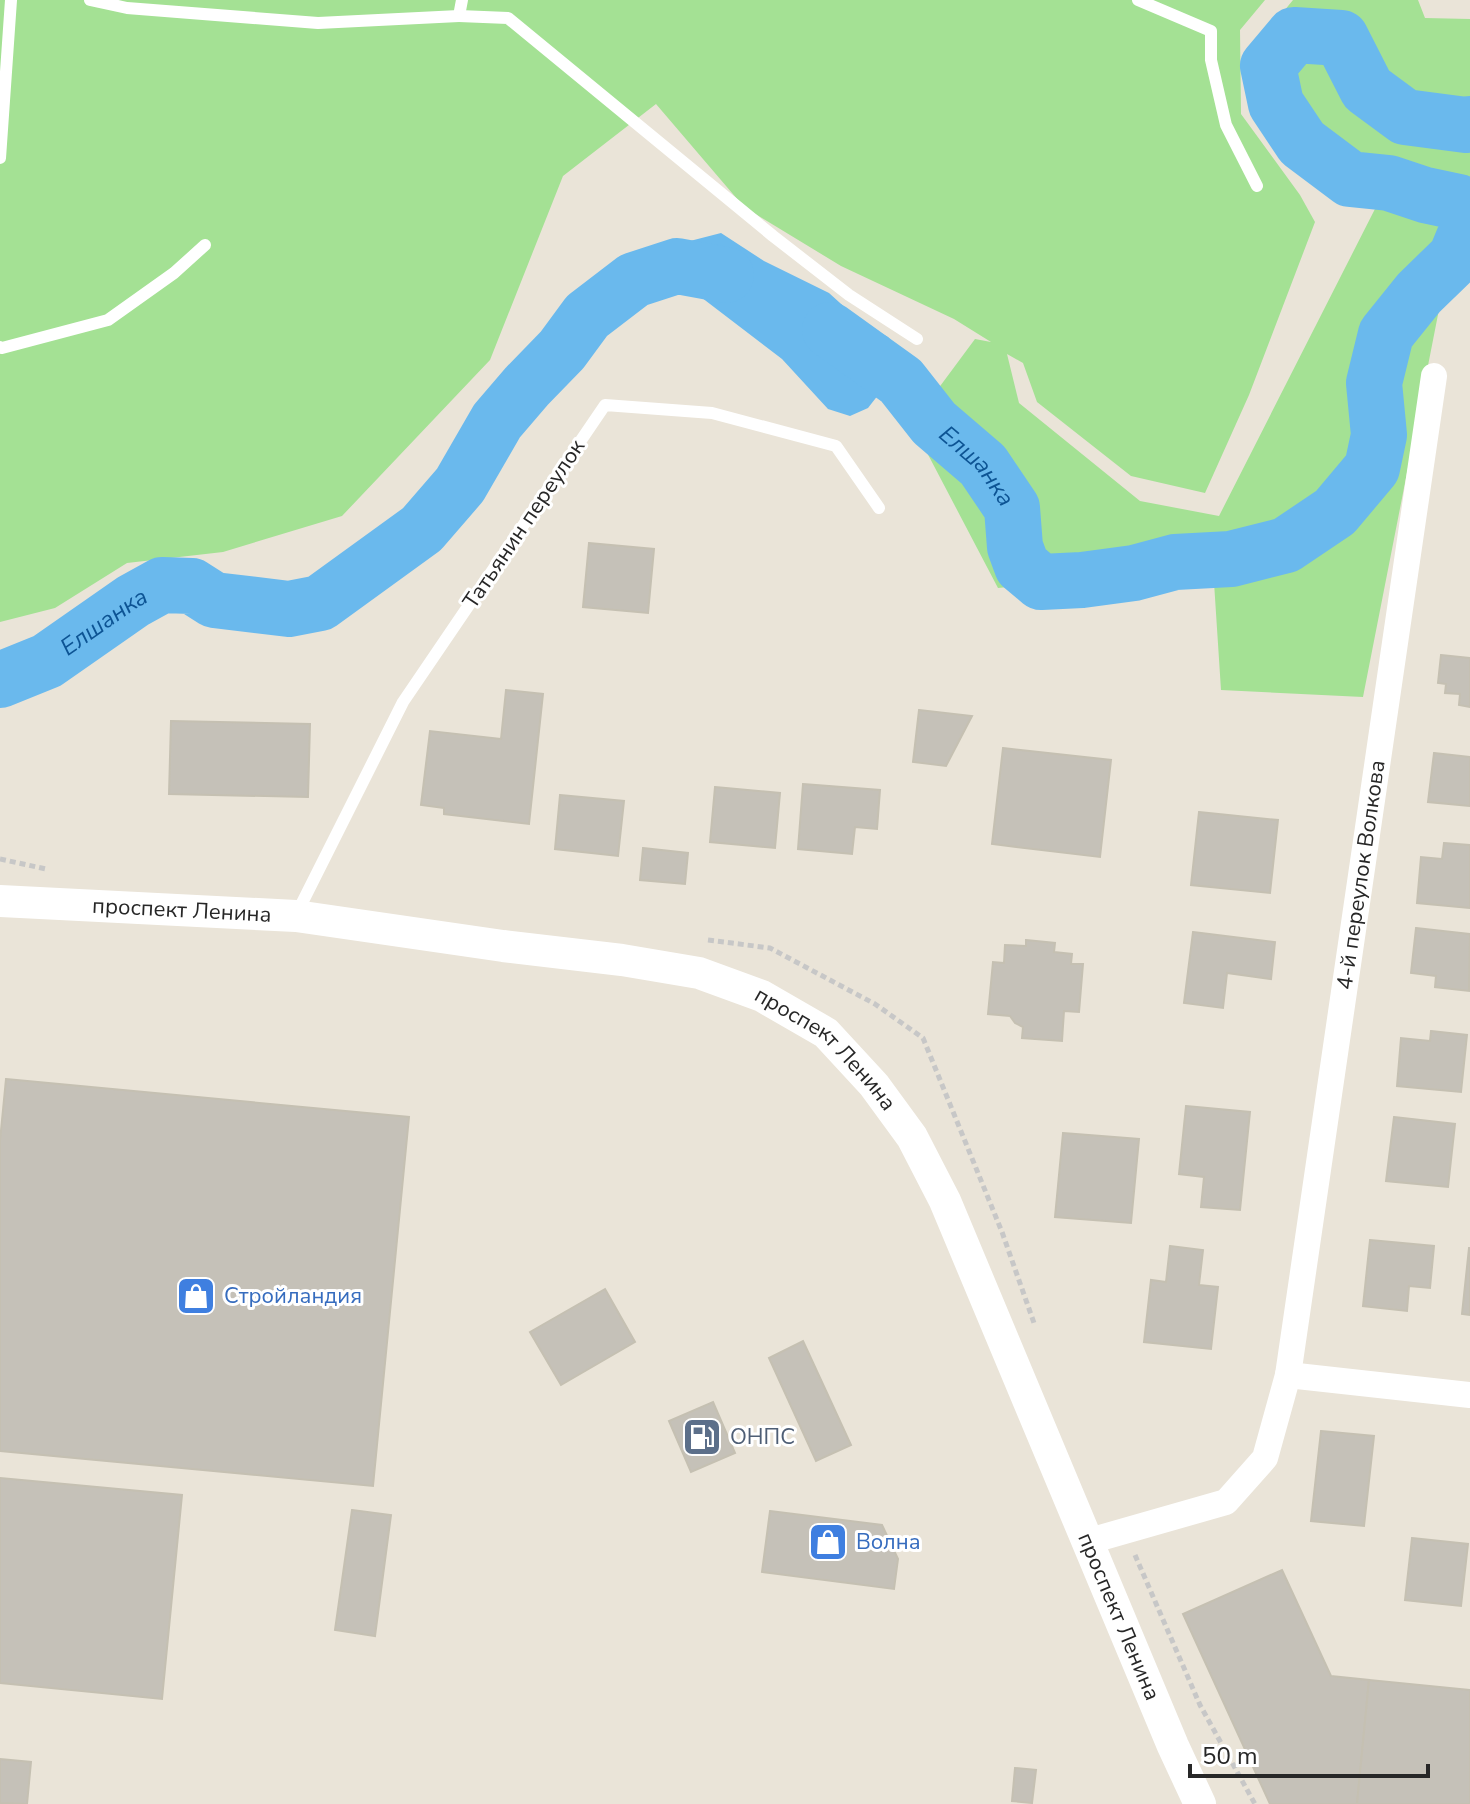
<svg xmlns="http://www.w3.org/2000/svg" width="1470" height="1804" viewBox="0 0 1470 1804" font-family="'Nunito Sans',sans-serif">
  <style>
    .green { fill: #a4e194 }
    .water { fill: #6ab9ed }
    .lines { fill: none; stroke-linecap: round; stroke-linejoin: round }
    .river { stroke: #6ab9ed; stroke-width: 56 }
    .building { fill: #c5c1b8; stroke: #c5c0b2; stroke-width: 2 }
    .path { stroke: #c7c7c7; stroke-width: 5; stroke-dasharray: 6 4; stroke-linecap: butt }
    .service { stroke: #fff; stroke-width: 12 }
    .minor { stroke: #fff; stroke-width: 26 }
    .tertiary { stroke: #fff; stroke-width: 32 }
    .labels { text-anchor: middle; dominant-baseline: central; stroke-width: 6; stroke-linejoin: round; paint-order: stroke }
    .street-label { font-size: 22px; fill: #272727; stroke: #fff }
    .shop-label { font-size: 22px; fill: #366cbe; stroke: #fff; text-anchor: start }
    .service-label { font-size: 22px; fill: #4e5e75; stroke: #fff; text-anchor: start }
    .water-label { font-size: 24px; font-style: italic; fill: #0d5494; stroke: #fff }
  </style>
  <rect width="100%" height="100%" fill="#eae4d8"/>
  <path class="green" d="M0,0H1265L1240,30L1241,114L1300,195L1315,222L1249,395L1205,493L1131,476L1037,402L1023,363L1007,354L1019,403L1140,501L1219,516L1377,205L1272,126L1261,39L1293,0H1418L1425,18L1470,19V252L1444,284L1363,697L1221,690L1213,567L998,588L912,424L975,339L991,342L954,319L841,266L744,207L656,104L563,176L490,360L342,516L223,552L127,563L55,608L0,622Z"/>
  <path class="water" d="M721,233L764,261L829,293L861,322L888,337L907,358L868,408L850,416L828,409L782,359L693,291L677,289L656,280L649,274L659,249Z"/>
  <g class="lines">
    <g class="river">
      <path id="s1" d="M830,330L901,381L934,423L983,465L1012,508L1015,547L1022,566L1041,582L1082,580L1134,573L1175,562L1231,559L1286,545L1335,512L1372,468L1379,435L1374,383L1386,334L1419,293L1456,257L1470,223L1458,202L1425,195L1389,183L1350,179L1302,143L1276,104L1268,66L1294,35L1341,38L1367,89L1405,117L1466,125L1470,124"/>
      <path id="s2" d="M0,680L47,661L133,601L162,585L192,586L214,600L289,609L320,603L422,529L460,485L497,421L527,386L562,350L587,316L634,280L677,266L726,275"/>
    </g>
  </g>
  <g class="building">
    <path d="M589,543L654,549L648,613L583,607Z"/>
    <path d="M1441,655L1470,658V707L1459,705L1460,694L1445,693L1446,684L1438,683Z"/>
    <path d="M506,690L543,694L529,824L444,814V808L421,805L430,731L501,739Z"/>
    <path d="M919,710L972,716L946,766L913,762Z"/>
    <path d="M171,721L310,724L308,797L169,794Z"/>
    <path d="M1003,748L1111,760L1100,857L992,844Z"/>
    <path d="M1434,753L1470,757V806L1428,802Z"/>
    <path d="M803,784L880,790L877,829L855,827L852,854L798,849Z"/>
    <path d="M715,787L780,793L775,848L710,842Z"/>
    <path d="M560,795L624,801L618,856L555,849Z"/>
    <path d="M1199,812L1278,820L1270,893L1191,885Z"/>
    <path d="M1444,843L1470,845V908L1417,903L1421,857L1442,859Z"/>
    <path d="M643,848L688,853L685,884L640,880Z"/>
    <path d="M1416,928L1470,934L1469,991L1435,987L1436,976L1411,973Z"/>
    <path d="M1193,932L1275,942L1271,979L1227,973L1223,1008L1184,1003Z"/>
    <path d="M1026,940L1055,943L1054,952L1072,954L1071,964H1083L1079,1012L1064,1011L1062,1041L1022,1038L1023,1027L1015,1023L1010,1016L988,1014L993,962L1004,963L1005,945L1026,946Z"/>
    <path d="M1431,1031L1467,1035L1461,1092L1397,1086L1401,1038L1430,1041Z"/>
    <path d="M6,1079L409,1117L373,1486L0,1451V1141Z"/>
    <path d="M1186,1106L1250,1112L1240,1210L1201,1207L1204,1177L1179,1174Z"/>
    <path d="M1394,1117L1455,1124L1448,1187L1386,1181Z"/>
    <path d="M1063,1133L1139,1139L1131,1223L1055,1217Z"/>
    <path d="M1370,1240L1434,1246L1430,1288L1409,1286L1407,1311L1363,1306Z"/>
    <path d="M1170,1246L1203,1250L1199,1285L1218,1287L1211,1349L1144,1342L1151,1280L1166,1282Z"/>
    <path d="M1469,1248H1470V1315L1462,1314Z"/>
    <path d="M605,1289L635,1342L561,1385L530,1332Z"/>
    <path d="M803,1341L851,1445L816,1461L769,1358Z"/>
    <path d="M713,1402L735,1453L691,1472L669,1421Z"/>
    <path d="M1321,1431L1374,1436L1364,1526L1311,1521Z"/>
    <path d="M0,1478L182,1495L162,1699L0,1683Z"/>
    <path d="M352,1510L391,1515L375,1636L335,1630Z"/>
    <path d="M770,1511L882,1525L898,1559L894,1589L762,1572Z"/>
    <path d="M1412,1538L1468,1544L1461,1606L1405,1600Z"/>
    <path d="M1282,1570L1331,1676L1369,1680L1357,1804H1270L1183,1614Z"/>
    <path d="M1369,1680L1470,1690V1804H1357Z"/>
    <path d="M0,1759L31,1762L27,1804L0,1803Z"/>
    <path d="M1015,1768L1036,1770L1032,1803L1012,1801Z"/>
  </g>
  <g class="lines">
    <g class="path">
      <path d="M0,859L46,869"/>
      <path d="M708,940L770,948L875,1004L923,1038L1002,1232L1034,1323"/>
      <path d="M1135,1555L1200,1705L1255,1804"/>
    </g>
    <g class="service">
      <path d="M90,0L127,8L318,23L459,16L462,0"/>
      <path d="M1138,0L1211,31V60L1226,125L1257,186"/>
      <path d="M459,16L508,18L773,236L849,295L917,339"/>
      <path d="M0,158L11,0"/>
      <path d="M0,347L2,348L108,320L174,273L205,245"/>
      <path d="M297,913L403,702L605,405L712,413L836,446L879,508"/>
    </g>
    <g class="minor">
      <path d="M1288,1375L1470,1395"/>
      <path id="s3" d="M1086,1542L1226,1502L1265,1458L1288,1375L1434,376"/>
    </g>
    <path class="tertiary" id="s4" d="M0,901L296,916L503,946L622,960L699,973L762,996L826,1033L874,1085L912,1137L945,1201L1173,1746L1200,1804"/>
  </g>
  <defs>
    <symbol id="shop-square" viewBox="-11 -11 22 22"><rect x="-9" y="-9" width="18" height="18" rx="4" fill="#3f7fe0" stroke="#fff"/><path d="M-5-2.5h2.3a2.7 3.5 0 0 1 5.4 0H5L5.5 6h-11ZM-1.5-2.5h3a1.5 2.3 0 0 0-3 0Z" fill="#fff"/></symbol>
    <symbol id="fuel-square" viewBox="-11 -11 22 22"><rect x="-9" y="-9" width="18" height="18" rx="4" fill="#5c6f8a" stroke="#fff"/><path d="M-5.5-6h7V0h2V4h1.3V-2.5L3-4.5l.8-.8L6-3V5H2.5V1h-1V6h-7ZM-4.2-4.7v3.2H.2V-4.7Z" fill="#fff"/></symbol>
  </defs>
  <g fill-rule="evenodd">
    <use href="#shop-square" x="174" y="1274" width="44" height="44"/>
    <use href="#fuel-square" x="680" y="1415" width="44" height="44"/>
    <use href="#shop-square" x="806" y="1520" width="44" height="44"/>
  </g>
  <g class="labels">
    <g class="street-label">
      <text transform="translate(524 524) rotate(-56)">Татьянин переулок</text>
      <text stroke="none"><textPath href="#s3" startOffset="796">4-й переулок Волкова</textPath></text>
      <text stroke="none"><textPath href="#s4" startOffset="182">проспект Ленина</textPath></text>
      <text stroke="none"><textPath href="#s4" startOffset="854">проспект Ленина</textPath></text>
      <text stroke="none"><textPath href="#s4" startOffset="1502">проспект Ленина</textPath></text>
    </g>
    <g class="shop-label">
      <text x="224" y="1296">Стройландия</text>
      <text x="856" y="1542">Волна</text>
    </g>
    <g class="service-label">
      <text x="730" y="1437">ОНПС</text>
    </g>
    <g class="water-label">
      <text stroke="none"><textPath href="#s1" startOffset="202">Елшанка</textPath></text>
      <text stroke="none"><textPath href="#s2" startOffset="120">Елшанка</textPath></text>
    </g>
  </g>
  <path d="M1190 1764v12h238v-12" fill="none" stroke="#272727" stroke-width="4"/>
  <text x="1202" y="1764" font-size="24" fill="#272727" stroke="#ffffff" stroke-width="6" paint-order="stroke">50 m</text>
</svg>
